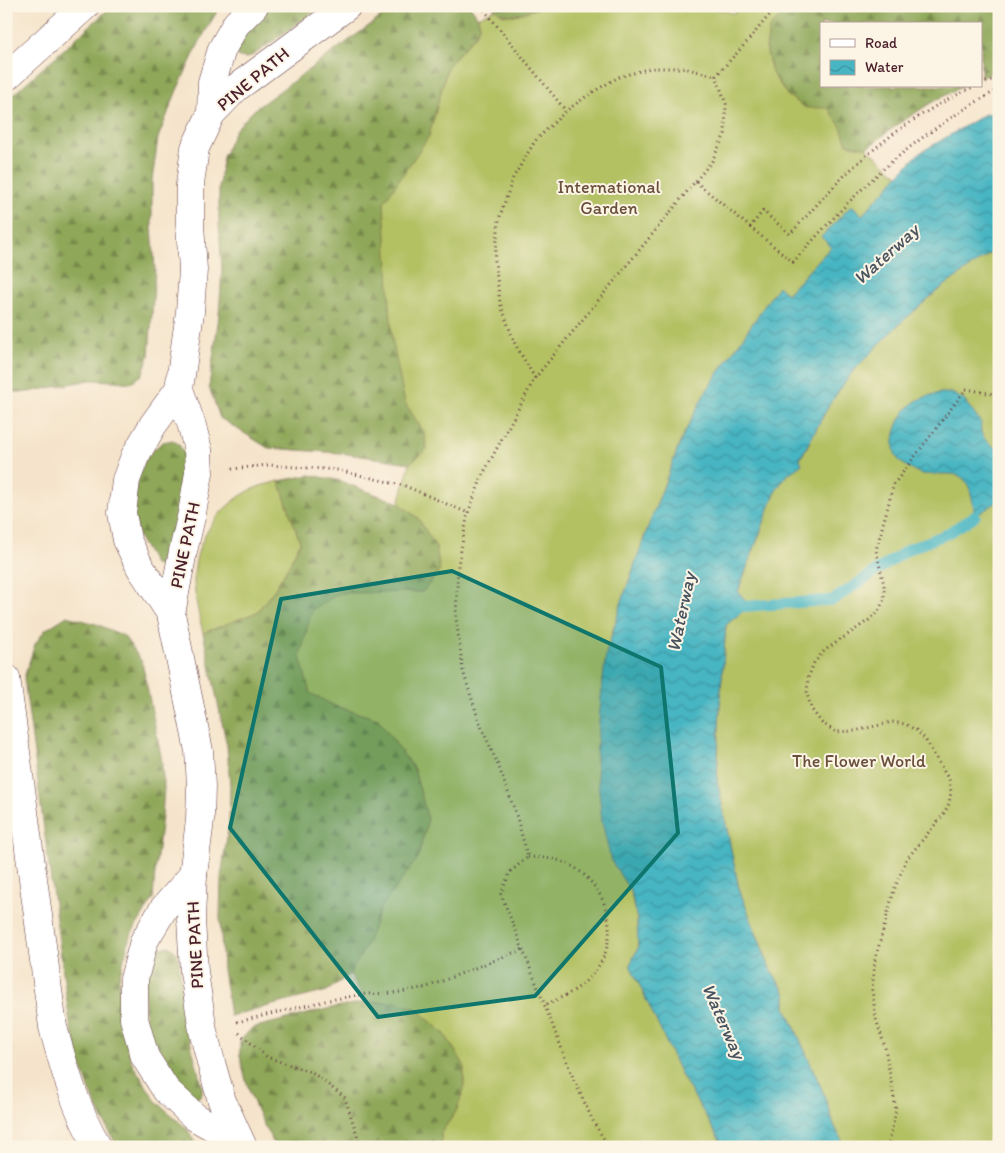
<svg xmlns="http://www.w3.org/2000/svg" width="1005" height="1153" viewBox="0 0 1005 1153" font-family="Itim,sans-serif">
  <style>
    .forest { fill: url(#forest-firs); stroke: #6c6342 }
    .garden { fill: #b3c163; stroke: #7e7047 }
    .water { fill: url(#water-waves); stroke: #486a76 }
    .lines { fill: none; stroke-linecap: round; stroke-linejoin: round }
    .stream { stroke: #47b5c2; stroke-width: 11 }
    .minor-casing { stroke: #643d43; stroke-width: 29 }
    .path { stroke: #643d43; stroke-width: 3; stroke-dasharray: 1 4; stroke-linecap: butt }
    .minor { stroke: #fff; stroke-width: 28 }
    .marked { fill: #0f766e; fill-opacity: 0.2; stroke: #0f766e; stroke-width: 4; stroke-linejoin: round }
    .labels { text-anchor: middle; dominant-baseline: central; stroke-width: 4; stroke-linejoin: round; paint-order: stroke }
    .street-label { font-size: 18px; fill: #4a1f2b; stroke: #fcf5e5 }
    .park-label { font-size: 18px; fill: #6a503c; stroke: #fcf5e5 }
    .water-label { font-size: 19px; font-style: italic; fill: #495460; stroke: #fcf5e5 }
  </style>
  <defs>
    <pattern id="forest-firs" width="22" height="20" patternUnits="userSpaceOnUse" patternTransform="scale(1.25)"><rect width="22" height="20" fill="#8ea759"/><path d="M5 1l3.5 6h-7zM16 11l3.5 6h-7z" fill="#76874a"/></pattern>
    <pattern id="water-waves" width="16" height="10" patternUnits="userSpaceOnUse" patternTransform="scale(1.25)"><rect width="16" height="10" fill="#47b5c2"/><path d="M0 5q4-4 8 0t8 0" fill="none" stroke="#3d939e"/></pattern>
  </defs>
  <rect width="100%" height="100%" fill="#fcf5e5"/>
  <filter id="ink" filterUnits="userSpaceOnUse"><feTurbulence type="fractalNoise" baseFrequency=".02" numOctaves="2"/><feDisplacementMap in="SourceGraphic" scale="10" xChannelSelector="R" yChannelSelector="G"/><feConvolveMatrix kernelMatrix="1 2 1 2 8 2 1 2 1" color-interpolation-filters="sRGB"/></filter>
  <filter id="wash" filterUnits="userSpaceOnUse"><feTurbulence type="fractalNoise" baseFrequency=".0096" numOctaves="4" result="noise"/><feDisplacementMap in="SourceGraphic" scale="20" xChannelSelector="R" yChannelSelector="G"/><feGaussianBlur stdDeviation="1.12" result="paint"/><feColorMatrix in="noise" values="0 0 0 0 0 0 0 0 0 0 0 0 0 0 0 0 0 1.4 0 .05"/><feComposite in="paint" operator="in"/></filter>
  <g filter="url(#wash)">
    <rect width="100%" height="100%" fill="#f5e4cb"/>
    <g class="forest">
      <path d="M112,6H222L218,10L201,39L177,90L158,138L152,181V226L155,270L149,356L142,375L130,383L116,381L90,380L28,392H8L6,390V101Z"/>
      <path d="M271,6H322L255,54L247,58L239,57L236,52L246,31Z"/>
      <path d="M396,6H470L478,17L480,25L476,34L448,66L429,136L384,203L405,403L424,432L427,450L410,463L340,453L268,448L220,418L209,387L219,315L222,270L219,224V186L223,157L235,130L255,109Z"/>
      <path d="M492,6H546C528,11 506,23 492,6Z"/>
      <path d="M788,6H999V70L981,78V24H821V86H963L929,104L897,125L867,148L847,144L841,127L828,109H807L787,95L772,73L766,48L769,29Z"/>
      <path d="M173,440C177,443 181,446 183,452C191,472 172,537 167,560L161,565L155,566L138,536L133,512L137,482L145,461L153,450L163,442Z"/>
      <path d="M310,475L337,480L399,503L418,518L436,547L440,570L424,592L341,593L335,706L378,719L414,769L428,819L418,858L380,909L368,942L350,974L327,991L230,1016L223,969L220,918L221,877L229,823L230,786L227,746L203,633L257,612L274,590L288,567L300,543L279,481Z"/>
      <path d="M67,616L96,624L124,636L142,662L161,756L164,787L162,817L155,872L153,899L130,936L119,978L120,1021L132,1063L155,1100L187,1129L198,1147H118C102,1120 89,1091 80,1062C76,1049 73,1036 70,1024L24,678L35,644L45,630Z"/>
      <path d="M169,946L176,952L179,959L180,974L188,1034L202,1085V1094L198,1098L192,1096L175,1083L156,1052L145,1017V981L152,954L159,949Z"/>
      <path d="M367,1002H396L415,1008L444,1033L464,1065V1089L457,1110L441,1133L442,1147H276C260,1120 247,1091 241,1060C239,1054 240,1047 240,1041L252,1028L331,1008Z"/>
    </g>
    <g class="garden">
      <path d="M546,6H715L716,9L734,13L748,6H784L787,8L769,29L766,48L772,73L787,95L806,108H828L841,127L847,144L867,148L899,176L862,215L852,205L822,237L832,246L787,294L778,287L705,393L682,438L647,530L622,601L606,654L601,699L596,758L602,821L611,860L631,892L637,919L638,948L682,1076L724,1147H442L441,1133L457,1110L464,1089V1065L444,1033L415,1008L396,1002H367L350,974L368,942L380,909L418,858L428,819L414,769L378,719L335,706L310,693L300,656L312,610L340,593L423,592L440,570L436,547L418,518L399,503L410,463L427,449L424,432L405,403L392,338L384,202L429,136L448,66L476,34L480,25L478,17L495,9L503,15H515Z"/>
      <path d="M999,247V1147H845L834,1125L823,1092L786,1008V993L771,971L739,889L717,780L720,703L726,625L749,606L738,592L776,490L786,476L801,464L800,460L829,405L853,371L896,327L937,291Z"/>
      <path d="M279,481L300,542L288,567L274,590L257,612L203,633C199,615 194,597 194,579C194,539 222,500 260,486C266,484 273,483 279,481Z"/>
    </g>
    <g class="water">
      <path d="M999,113V247L937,291L896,327L853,371L829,405L800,459L802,464L786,476L776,490L738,591L749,606L726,625L720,703L717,780L739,889L771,971L786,994V1008L823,1092L834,1125L845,1147H724L682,1076L630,965L638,948L637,919L631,892L611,860L602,821L596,758L601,699L606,654L622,601L647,530L682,438L705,393L778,286L787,294L831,247L821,237L852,205L862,215L918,154L985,114Z"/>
      <path d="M939,393H952L964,400L981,423C979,438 988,442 999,450V501L975,516C973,506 972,487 964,479C955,470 936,476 923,474C918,473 911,469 906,466C885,455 895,422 908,408C915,399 928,396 939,393Z"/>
    </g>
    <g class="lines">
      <path class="stream" d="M736,607L833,600L909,549L947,534L975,516"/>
    </g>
  </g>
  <g filter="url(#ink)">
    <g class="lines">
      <defs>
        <g id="minor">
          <path d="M6,77L85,6"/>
          <path d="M211,114L212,82L222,49L236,24L254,6"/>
          <path d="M171,614L140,567L127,540L122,513L126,480L135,456L153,425L179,389"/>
          <path d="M6,678L53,1027C64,1068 76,1110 98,1147"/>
          <path d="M193,875L164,908L144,941L134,979V1019L145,1057L166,1090L195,1117L240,1142"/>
          <path d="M243,1147L222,1101L212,1066L203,1031L194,972L191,919L193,875L200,820L201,786L199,751L171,614L183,551L192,513L199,473L198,450L192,426L179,389L190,312L193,270L190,224V184L195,148L211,114L236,88L347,6"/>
        </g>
      </defs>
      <use href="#minor" class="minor-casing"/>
      <g class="path">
        <path d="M481,6L566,111"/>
        <path d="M981,84L999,77"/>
        <path d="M696,182L750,227L763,211L790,234C808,215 825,195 843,177C881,140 927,107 976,86"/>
        <path d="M750,227L793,262C813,240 833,218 854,197C896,154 946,118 999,89"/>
        <path d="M535,378L515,344L500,303L495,261L499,219L513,178L535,141L566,111L591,93L619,77L651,68H684L716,76"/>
        <path d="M232,469L268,465L338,470L405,486L468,513"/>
        <path d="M528,857C543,858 559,858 572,866C613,891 623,946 587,980C575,992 560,998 545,1005"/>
        <path d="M237,1022L329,1000L366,994L395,993L427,987L523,949"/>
        <path d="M239,1033L267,1057L313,1073L345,1098L361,1147"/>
        <path d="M609,1147L594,1123L574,1080L501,894L510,872L528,857L515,811L498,765L479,721L463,671L456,618L458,565L468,513L483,474L535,378L712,161L725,134L726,104L716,76L745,44L777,6"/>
        <path d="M888,1147L896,1110L885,1047L876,1019L872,990L875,960L894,890L906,860L943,815L949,804L951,792L949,780L925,739L916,730L905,724L892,722L855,731L836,732L822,723L812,710L807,694L808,678L814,663L824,651L869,620L879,611L884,599V585L876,550L894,484L966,389L999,395"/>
      </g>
      <use href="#minor" class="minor"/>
    </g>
  </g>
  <path class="marked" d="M452,571L661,667L678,833L535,996L378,1017L230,828L281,599Z"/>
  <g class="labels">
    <g class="street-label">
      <text transform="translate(253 79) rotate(-40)">PINE PATH</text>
      <text transform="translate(185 545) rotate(-78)">PINE PATH</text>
      <text transform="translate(195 945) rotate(-93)">PINE PATH</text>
    </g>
    <g class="park-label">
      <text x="609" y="187">International<tspan x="609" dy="21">Garden</tspan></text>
      <text x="859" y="761">The Flower World</text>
    </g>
    <g class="water-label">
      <text transform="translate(886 254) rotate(-42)">Waterway</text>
      <text transform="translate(681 612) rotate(-78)">Waterway</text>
      <text transform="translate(724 1021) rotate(66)">Waterway</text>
    </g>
  </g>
  <rect width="1005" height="1153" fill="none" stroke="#fcf5e5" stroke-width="25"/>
  <rect x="820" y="22" width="162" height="65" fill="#fcf5e5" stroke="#b59f9b"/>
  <rect x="830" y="39" width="25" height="8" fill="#ffffff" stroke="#b59f9b"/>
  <text x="865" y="48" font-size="15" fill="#4a1f2b">Road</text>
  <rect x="830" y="60" width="25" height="15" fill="url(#water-waves)" stroke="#b59f9b"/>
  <text x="865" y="72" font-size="15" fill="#4a1f2b">Water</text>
</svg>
